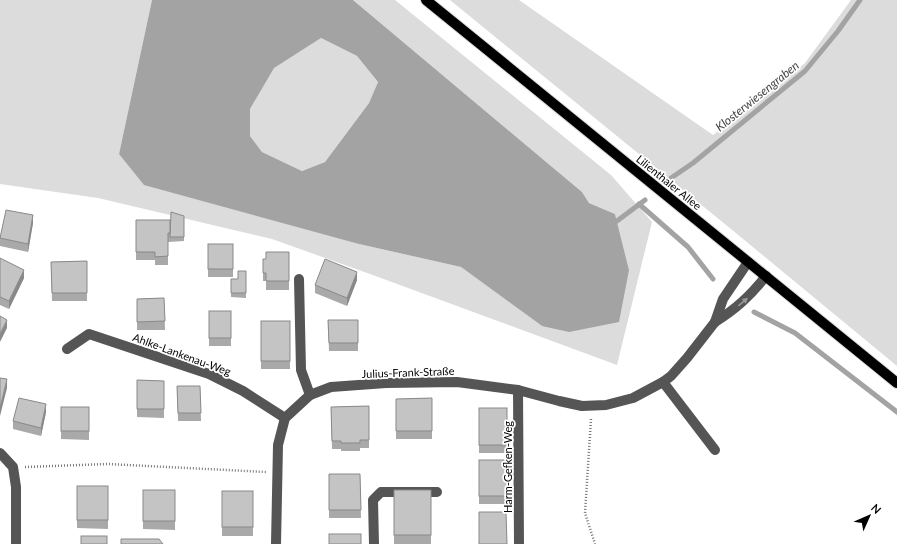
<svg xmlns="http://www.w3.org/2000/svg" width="897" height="544" viewBox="0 0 897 544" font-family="Lato,sans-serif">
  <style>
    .green { fill: #dcdcdc }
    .water { fill: #a3a3a3; fill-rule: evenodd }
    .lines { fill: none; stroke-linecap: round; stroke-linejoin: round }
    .stream { stroke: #a3a3a3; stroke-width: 5 }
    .major-casing { stroke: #dbdbdb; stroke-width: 12 }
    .path { stroke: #777; stroke-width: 2.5; stroke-dasharray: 1 2; stroke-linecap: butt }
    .minor { stroke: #555; stroke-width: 10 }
    .major { stroke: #000; stroke-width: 10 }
    .wall { fill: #a9a9a9 }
    .shaded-wall { fill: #898989 }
    .building { fill: #c4c4c4; stroke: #898989 }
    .oneway { fill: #999 }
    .labels { text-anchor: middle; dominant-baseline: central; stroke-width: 3.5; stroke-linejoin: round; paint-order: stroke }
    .street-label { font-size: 11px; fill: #000; stroke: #fff }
    .water-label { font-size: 12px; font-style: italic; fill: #444; stroke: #fff }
  </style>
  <rect width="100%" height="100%" fill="#fff"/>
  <g class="green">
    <path d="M0,0H152L119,154L359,244L461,267L542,326L629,270L615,214L589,203L582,192L353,0H395L611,175L652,222L617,365L370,274L272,239L98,198L0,184Z"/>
    <path d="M450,0H519L713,135L739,117L805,63L851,0H897V366L731,229Z"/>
    <path d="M321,38L357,56L378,82L369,103L325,162L302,171L262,152L250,136V109L274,67Z"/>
  </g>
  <path class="water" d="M152,0H353L582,192L589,203L615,214L629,270L619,322L569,332L542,326L461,267L359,244L144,185L119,154ZM321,38L357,56L378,82L369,103L325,162L302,171L262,152L250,136V109L274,68Z"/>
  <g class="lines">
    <g class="stream">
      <path d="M671,178L693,163L805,71L838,31L860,0"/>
      <path d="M639,204L688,247L713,279"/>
      <path d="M617,221L645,200"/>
      <path d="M754,312L795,333L897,412"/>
    </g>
    <defs>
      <path id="major" d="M426,0L897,383"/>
    </defs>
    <use href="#major" class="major-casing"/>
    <g class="path">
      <path d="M591,419L585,513L595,544"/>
      <path d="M25,467L108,464L266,472"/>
    </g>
    <g class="minor">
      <path d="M299,279L301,370L310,395"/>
      <path d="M715,322C736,309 750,296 766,276"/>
      <path d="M67,349L89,334L209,374L243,391L285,418"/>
      <path d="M663,382L715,450"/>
      <path d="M518,390L519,544"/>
      <path d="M0,453L13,467L16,487V544"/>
      <path d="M276,544L278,445L285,418L310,395L331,387L386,383L457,382L518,390L559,401L582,406L606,405L633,398L663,382L671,376L687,358L715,322L723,299L748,262"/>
      <path d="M374,544L373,500L381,492H437"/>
    </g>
    <use href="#major" class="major"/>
  </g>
  <g class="wall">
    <path d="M184,216V241L168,242V265H155V260H136V220H170Z"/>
    <path d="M33,223L28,252L0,246V238Z"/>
    <rect x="208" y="244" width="25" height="33"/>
    <path d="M289,252V290H266V281H263V259H266Z"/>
    <path d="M0,258L24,278L9,309L0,305Z"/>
    <path d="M87,261V301H52L51,262Z"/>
    <path d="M246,271V298L231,297V279H238Z"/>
    <path d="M357,280L347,306L315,293V285Z"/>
    <path d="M164,298L165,330H137V299Z"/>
    <rect x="209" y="311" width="22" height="35"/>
    <path d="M328,320H358V351H329Z"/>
    <rect x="261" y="321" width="29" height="48"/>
    <path d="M137,380L164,381V418L137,417Z"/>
    <path d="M177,386H200L201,421H178Z"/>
    <path d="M432,398V439H396V399Z"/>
    <path d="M369,406V448H360V451H341V449H332L331,407Z"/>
    <path d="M61,407H89V440L61,439Z"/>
    <rect x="479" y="408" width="28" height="45"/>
    <path d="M46,412L41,436L13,429V421Z"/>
    <rect x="479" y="460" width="28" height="44"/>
    <path d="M329,474H360L361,518H329Z"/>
    <path d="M77,486H108V529L77,528Z"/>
    <path d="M143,490H175V530L143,529Z"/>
    <rect x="394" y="490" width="37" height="54"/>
    <rect x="222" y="491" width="31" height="45"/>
  </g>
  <g class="shaded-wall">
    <path d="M33,215V223L28,252V244Z"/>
    <path d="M24,270V278L9,309V301Z"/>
    <path d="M357,272V280L347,306V298Z"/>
    <path d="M7,320V328L0,342V334Z"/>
    <path d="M7,379V388L0,416V408Z"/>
    <path d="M46,404V412L41,436V428Z"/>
  </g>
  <g class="building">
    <path d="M6,210L33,215L28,244L0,238Z"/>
    <path d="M171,212L184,216V237H170Z"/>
    <path d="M136,220H170V233H168V256L155,257V252H136Z"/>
    <rect x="208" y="244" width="25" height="25"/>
    <path d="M266,252H289V281H266V273H263V259H266Z"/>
    <path d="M0,258L24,270L9,301L0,297Z"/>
    <path d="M325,259L357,272L347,298L315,285Z"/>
    <path d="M87,261V293H52L51,262Z"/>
    <path d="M238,271H246V293H231V279H238Z"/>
    <path d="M164,298L165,321L137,322V299Z"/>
    <rect x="209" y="311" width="22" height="27"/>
    <path d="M0,316L7,320L0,334Z"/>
    <path d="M328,320H358V343H329Z"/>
    <rect x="261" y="321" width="29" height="40"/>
    <path d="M0,378L7,379L0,408Z"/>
    <path d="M137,380L164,381V409H137Z"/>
    <path d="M177,386H200L201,413H178Z"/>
    <path d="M19,398L46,404L41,428L13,421Z"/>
    <path d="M432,398V431H396V399Z"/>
    <path d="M369,406V440H360V443H341V441H332L331,407Z"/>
    <rect x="61" y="407" width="28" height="24"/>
    <rect x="479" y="408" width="28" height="37"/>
    <rect x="479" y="460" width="28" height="36"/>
    <path d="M329,474H360L361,510H329Z"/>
    <rect x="77" y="486" width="31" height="34"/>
    <rect x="143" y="490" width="32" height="31"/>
    <rect x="394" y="490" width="37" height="45"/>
    <rect x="222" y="491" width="31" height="36"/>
    <path d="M479,512H506L507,544H479Z"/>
    <rect x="329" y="534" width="32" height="10"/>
    <rect x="81" y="536" width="26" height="8"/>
    <path d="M121,539H159L163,544H121Z"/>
  </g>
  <defs><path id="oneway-solid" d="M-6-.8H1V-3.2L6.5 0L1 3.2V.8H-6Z"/></defs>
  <use class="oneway" href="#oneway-solid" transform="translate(743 302) rotate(-40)"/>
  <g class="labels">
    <g class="street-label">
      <text transform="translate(669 182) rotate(39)">Lilienthaler Allee</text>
      <text transform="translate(182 354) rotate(20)">Ahlke-Lankenau-Weg</text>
      <text transform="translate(408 372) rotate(-2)">Julius-Frank-Straße</text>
      <text transform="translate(507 467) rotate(-90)">Harm-Gefken-Weg</text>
    </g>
    <g class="water-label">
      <text transform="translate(757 96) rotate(-39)">Klosterwiesengraben</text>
    </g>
  </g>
  <g transform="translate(869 516) rotate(45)" stroke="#ffffff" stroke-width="3" paint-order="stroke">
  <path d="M0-3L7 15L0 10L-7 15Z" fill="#000000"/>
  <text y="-6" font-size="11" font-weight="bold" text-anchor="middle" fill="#000000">N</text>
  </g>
</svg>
